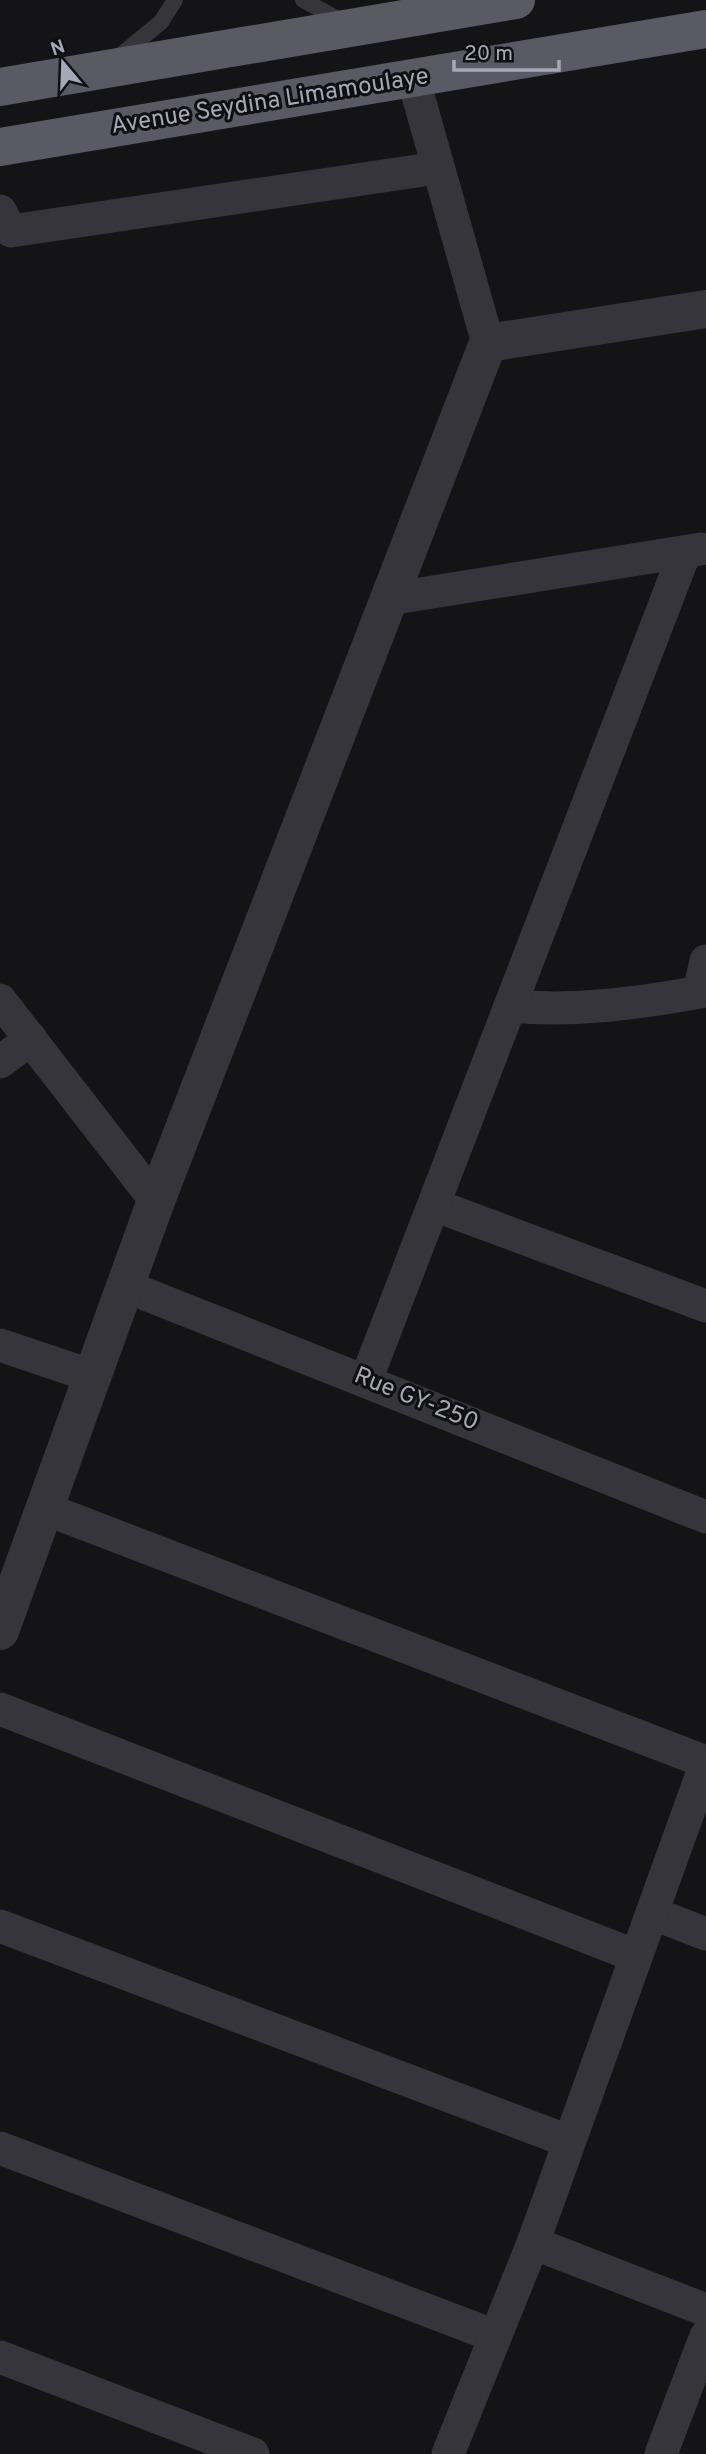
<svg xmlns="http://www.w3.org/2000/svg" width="706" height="2454" viewBox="0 0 706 2454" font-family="Overpass,sans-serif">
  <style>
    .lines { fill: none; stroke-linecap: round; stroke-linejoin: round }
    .service { stroke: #35353b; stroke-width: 16 }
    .minor { stroke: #35353b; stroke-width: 33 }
    .tertiary { stroke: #35353b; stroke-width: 38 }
    .trunk { stroke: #595a63; stroke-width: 38 }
    .labels { text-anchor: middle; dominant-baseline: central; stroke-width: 6; stroke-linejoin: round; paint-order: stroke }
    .street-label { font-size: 24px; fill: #a5a9b6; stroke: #0f0f11 }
  </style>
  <rect width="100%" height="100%" fill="#141416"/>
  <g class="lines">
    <g class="service">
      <path d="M303,0L345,23"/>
      <path d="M121,55L161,22L175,0"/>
    </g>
    <g class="minor">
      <path d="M413,78L488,343"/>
      <path d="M0,211L11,231L437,168"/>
      <path d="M389,599L701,549"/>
      <path d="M699,992L706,961"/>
      <path d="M0,1000L156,1201"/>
      <path d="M510,1006C577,1012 640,1003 706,991"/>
      <path d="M0,1062L31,1039"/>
      <path d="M434,1205L706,1306"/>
      <path d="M125,1286L706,1517"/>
      <path d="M0,1345L92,1376"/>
      <path d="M366,1380L685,552"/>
      <path d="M43,1508L706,1762"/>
      <path d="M0,1709L636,1956"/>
      <path d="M652,1913L706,1934"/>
      <path d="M0,1926L568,2141"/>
      <path d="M0,2148L495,2336"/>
      <path d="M533,2243L706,2310"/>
      <path d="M0,2357L253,2454"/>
      <path d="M448,2454L533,2243L706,1763"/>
      <path d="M661,2454L706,2336"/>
    </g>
    <path class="tertiary" d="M0,1631L156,1201L488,343L706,309"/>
    <g class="trunk">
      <path d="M0,87L516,0"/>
      <path d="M0,147L706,29"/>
    </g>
  </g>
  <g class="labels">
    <g class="street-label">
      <text transform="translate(270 102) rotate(-9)">Avenue Seydina Limamoulaye</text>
      <text transform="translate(416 1400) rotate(22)">Rue GY-250</text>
    </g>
  </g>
  <g transform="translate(63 63) rotate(341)" stroke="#0f0f11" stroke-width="5" paint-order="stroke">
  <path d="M0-5L12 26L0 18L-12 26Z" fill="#a5a9b6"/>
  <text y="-10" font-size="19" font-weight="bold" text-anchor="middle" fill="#a5a9b6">N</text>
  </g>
  <path d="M454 60v10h105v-10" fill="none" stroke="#a5a9b6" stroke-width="3.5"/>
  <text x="464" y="60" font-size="21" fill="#a5a9b6" stroke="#0f0f11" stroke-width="5" paint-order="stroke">20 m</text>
</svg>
